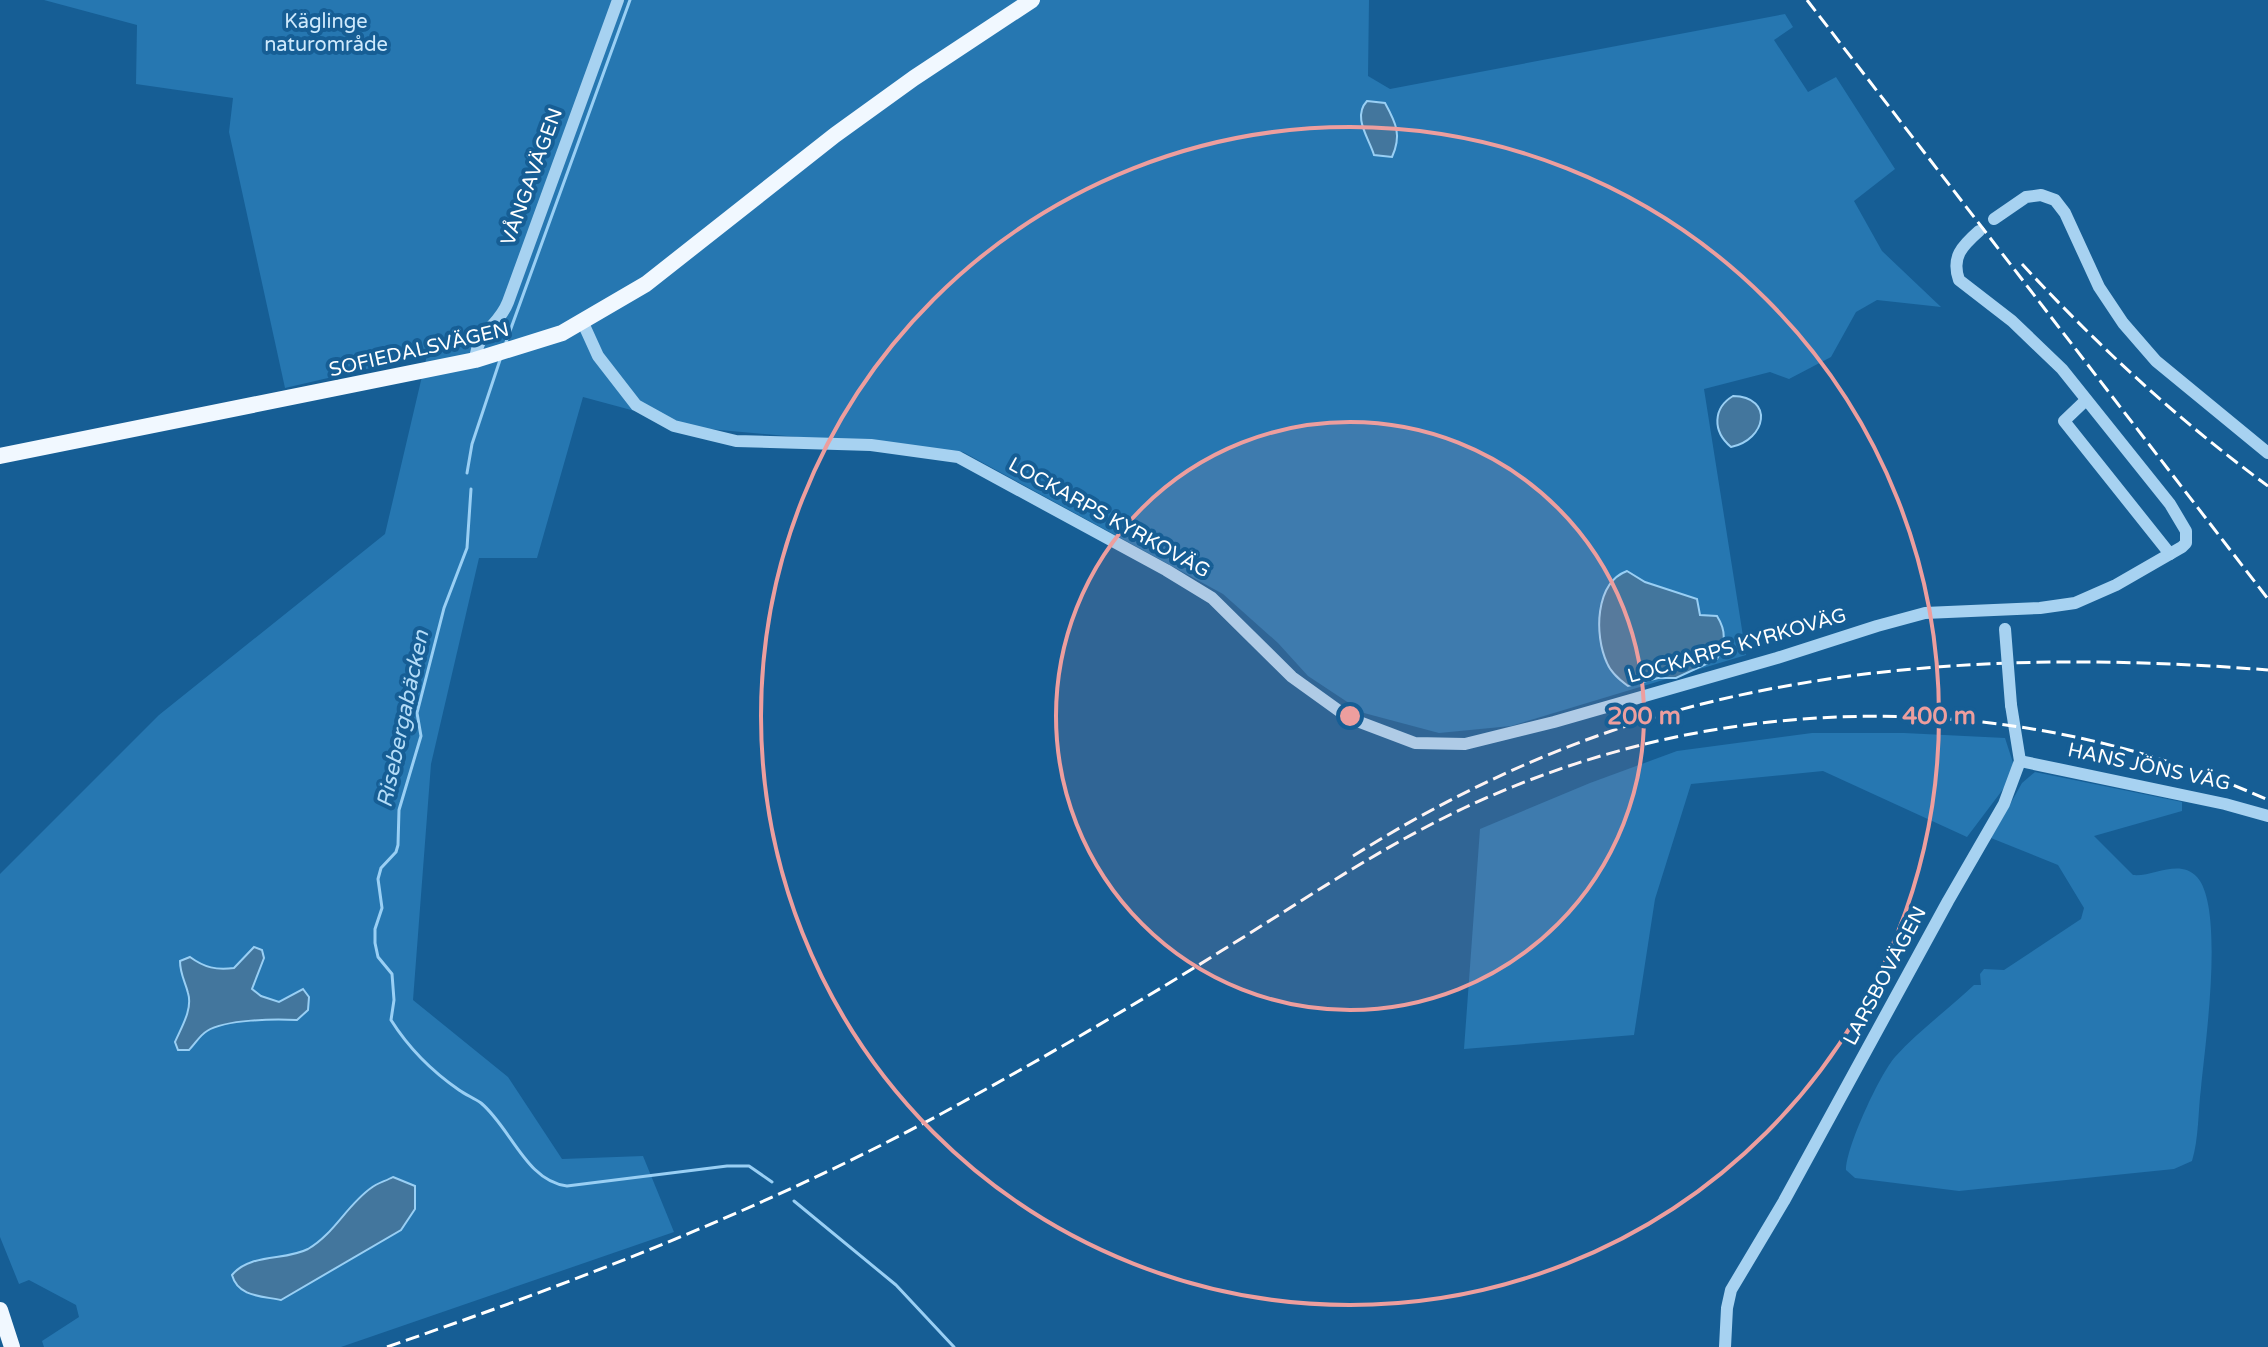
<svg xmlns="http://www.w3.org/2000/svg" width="2268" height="1347" viewBox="0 0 2268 1347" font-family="'Varela Round',sans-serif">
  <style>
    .green { fill: #2677b1 }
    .water { fill: #43769d; stroke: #99cff4; stroke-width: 2 }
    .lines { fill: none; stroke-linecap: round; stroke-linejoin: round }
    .stream { stroke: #99cff4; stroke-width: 3 }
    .minor { stroke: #a7d2f1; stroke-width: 12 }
    .major { stroke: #f1f8ff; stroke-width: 16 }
    .rail { stroke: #fff; stroke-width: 3; stroke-dasharray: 14 6; stroke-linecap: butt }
    .minor-bridge { stroke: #a7d2f1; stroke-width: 12 }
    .ring { fill: none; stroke: #ed9e9e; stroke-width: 4 }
    .labels { text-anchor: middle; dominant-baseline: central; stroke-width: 8; stroke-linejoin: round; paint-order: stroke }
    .park-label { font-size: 20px; fill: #cee9fc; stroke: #165e95 }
    .street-label { font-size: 20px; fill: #fff; stroke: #165e95 }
    .water-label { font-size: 22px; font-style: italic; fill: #b3dcf8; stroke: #165e95 }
    .centre { fill: #ed9e9e; stroke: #165e95; stroke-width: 4 }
    .ring-label { font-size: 24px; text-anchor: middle; font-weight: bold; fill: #ed9e9e; stroke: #165e95; stroke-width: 8; stroke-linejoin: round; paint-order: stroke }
  </style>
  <rect width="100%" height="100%" fill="#165e95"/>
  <g class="green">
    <path d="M44,0H1369L1368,76L1390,89L1785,14L1793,27L1774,40L1808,92L1836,77L1895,169L1854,201L1882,251L1941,307L1877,300L1856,312L1831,357L1789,379L1770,372L1704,389L1746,655L1511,726L1439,733L1364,713L1308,676L1278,643L1223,594L963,452L698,428L583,397L537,558H479L431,764L413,1000L508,1077L562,1159L643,1156L674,1232L341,1347H44L42,1341L79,1317L76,1305L29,1280L19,1284L0,1237V874L159,715L385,534L427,355L285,388L229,132L233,98L136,84L137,25Z"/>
    <path d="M1812,733H1904L2005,738L2016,772L1967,837L1823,771L1691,784L1655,899L1634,1035L1464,1049L1480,829L1590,783L1677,751Z"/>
    <path d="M2035,772L2182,802V811L2094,836L2133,875C2154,877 2179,858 2197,877C2225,908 2205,1045 2201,1088C2198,1111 2199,1138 2192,1161L2174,1169L1959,1191L1855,1178L1846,1170C1846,1147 1880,1074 1895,1057C1918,1031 1949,1009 1974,985H1981L1980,974L1984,969L2004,970L2081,919L2084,908L2058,865L1991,838L2022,783Z"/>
  </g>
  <g class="water">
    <path d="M1367,101L1385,103C1396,123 1402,135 1392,157L1374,155C1369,138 1352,117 1367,101Z"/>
    <path d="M1733,396C1775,397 1766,440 1731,447C1712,431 1713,408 1733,396Z"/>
    <path d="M1627,571L1645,582L1697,599L1700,615L1717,616C1727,632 1725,642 1717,659L1676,678H1658L1628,686C1620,680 1611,673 1607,663C1594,635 1595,583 1627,571Z"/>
    <path d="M254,947L262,950L264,958L252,989L261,996L279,1002L303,989L309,997L308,1010L297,1020C275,1019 226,1019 207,1031C200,1035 195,1044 189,1050H178L175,1042C181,1028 193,1009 188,993C185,981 180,974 180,961L190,957C205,968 216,970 234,968Z"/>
    <path d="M393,1177L415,1186V1209L401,1230L281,1300C262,1296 238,1297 232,1275C250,1253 285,1261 308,1249C334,1234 347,1205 371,1188C377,1183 386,1181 393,1177Z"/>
  </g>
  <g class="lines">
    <g class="stream">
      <path d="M506,342L630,0"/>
      <path d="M467,473L472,444L501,357"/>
      <path d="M471,489L467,548L444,608L417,713L421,736L399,810L398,845L396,852L381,868L378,879L382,908L375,929V943L378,957L392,974L394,1000L391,1020C408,1047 433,1072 459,1090C466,1095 474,1098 481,1103C511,1128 526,1181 567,1186L727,1166H749L772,1182"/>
      <path d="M794,1201L896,1285L954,1347"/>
    </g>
    <g class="minor">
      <path d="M1994,219L2026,197L2041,195L2055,200L2065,213L2099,287L2123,323L2156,361L2268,453"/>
      <path d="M583,323L598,356L636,405L674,426L736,441L871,445L958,457L1166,570L1212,598L1292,677L1349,718L1415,743L1465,744L1554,722L1777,658L1877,626L1925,613L2040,608L2075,603L2116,585L2182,547L2186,543V531L2170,504L2062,369L2012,321L1959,280C1951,257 1962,246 1979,231"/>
      <path d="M475,360C478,329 498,328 508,302L618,0"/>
      <path d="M2086,400L2064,421L2170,554"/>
      <path d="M2020,761L2225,804L2268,816"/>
      <path d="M1725,1347L1727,1308L1731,1290L1784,1201L1948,901L2004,804L2020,761L2011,705"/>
    </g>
    <g class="major">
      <path d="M0,456L475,360L562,333L646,284L835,135L914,78L1032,0"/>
      <path d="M0,1310L12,1347"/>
    </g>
    <g class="rail">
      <path d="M1807,0L2268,599"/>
      <path d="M2022,264C2097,345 2179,421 2268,486"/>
      <path d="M1353,856C1439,802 1529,758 1626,726C1830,659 2055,653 2268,670"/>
      <path d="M387,1347C584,1279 778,1204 961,1103C1050,1054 1140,1002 1226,948C1304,900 1381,847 1464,808C1717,689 2013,685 2268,800"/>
    </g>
    <path class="minor-bridge" d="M2005,629L2011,705"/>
  </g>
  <circle cx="1350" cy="716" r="294" fill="#ed9e9e" fill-opacity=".12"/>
  <g class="ring">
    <circle cx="1350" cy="716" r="294"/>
    <circle cx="1350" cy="716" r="589"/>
  </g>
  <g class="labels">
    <g class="park-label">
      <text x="326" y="22">Käglinge<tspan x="326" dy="23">naturområde</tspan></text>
    </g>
    <g class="street-label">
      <text transform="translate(532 177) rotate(-70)">VÅNGAVÄGEN</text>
      <text transform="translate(419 350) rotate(-13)">SOFIEDALSVÄGEN</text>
      <text transform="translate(1109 518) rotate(29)">LOCKARPS KYRKOVÄG</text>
      <text transform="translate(1737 646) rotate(-16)">LOCKARPS KYRKOVÄG</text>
      <text transform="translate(2149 767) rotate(12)">HANS JÖNS VÄG</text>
      <text transform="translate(1885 976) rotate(-62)">LARSBOVÄGEN</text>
    </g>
    <g class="water-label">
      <text transform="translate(403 719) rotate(-78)">Risebergabäcken</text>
    </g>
  </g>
  <circle cx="1350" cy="716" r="12" class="centre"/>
  <g class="ring-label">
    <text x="1644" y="724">200 m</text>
    <text x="1939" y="724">400 m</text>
  </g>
</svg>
